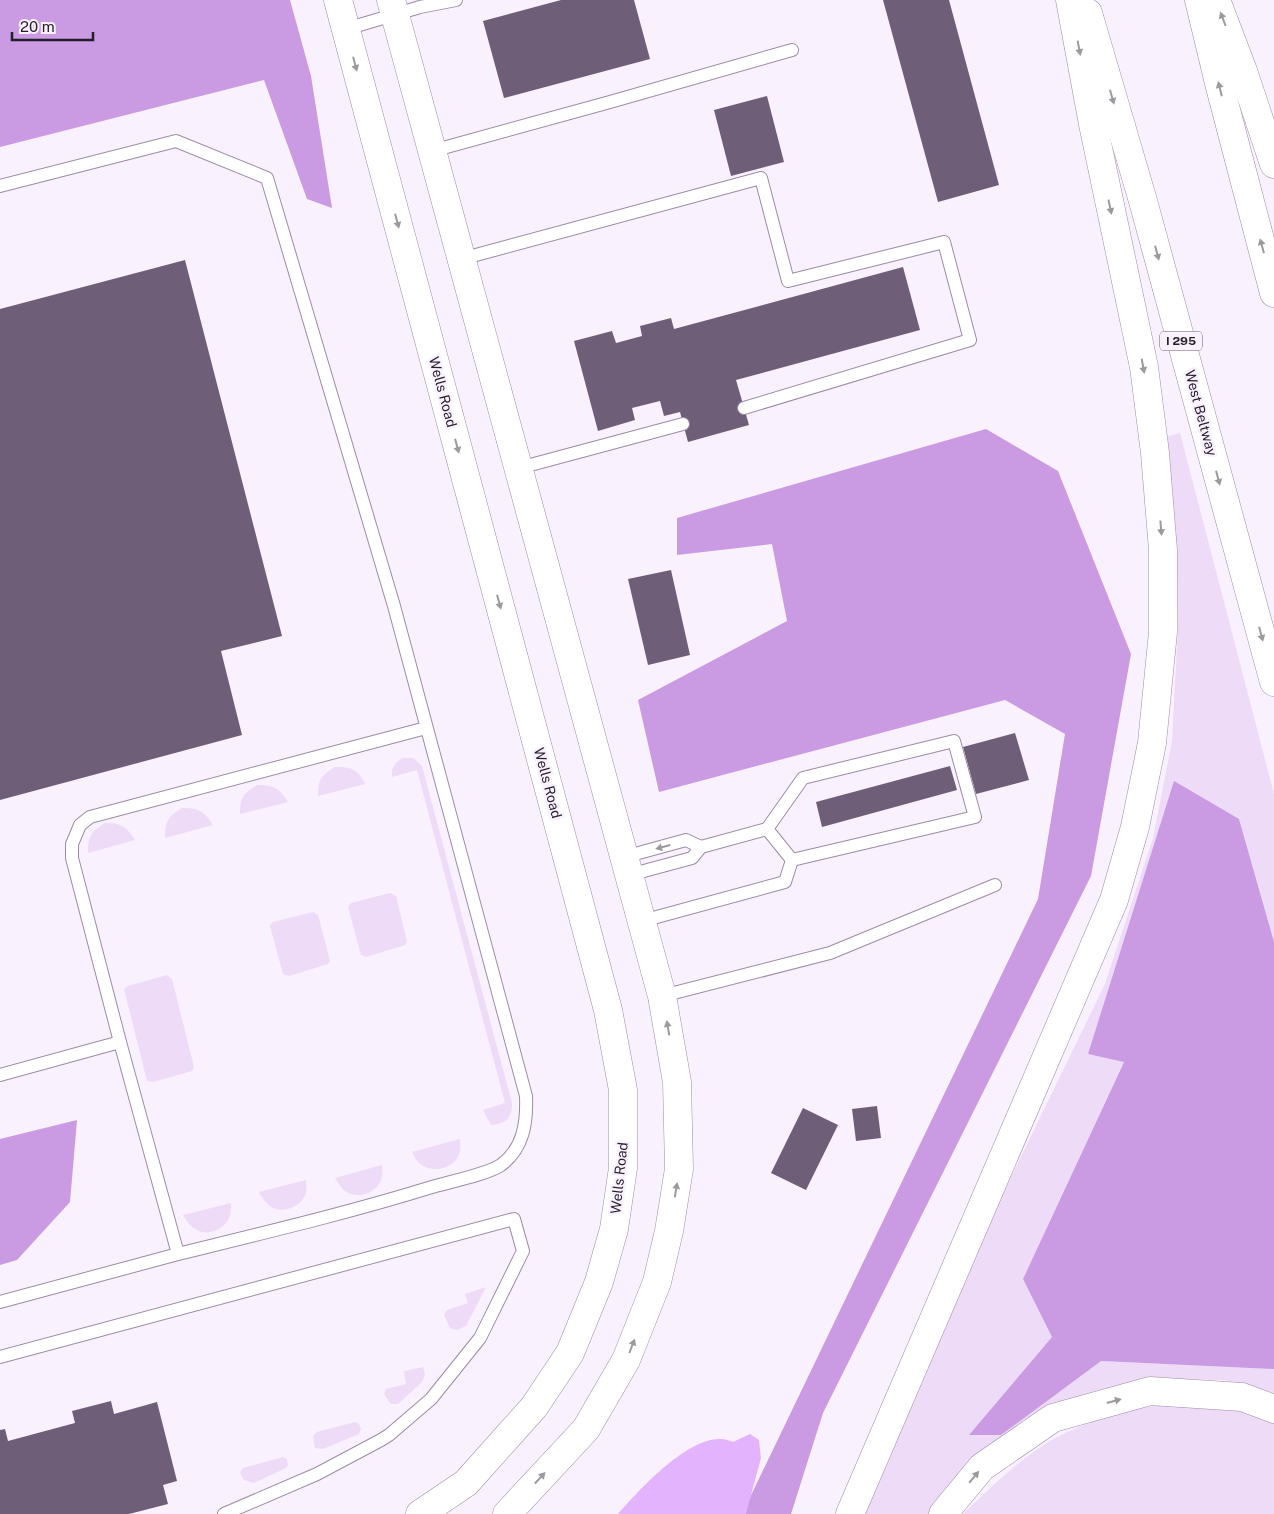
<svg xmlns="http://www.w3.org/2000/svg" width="1274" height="1514" viewBox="0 0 1274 1514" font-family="'Public Sans',sans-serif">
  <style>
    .green { fill: #eddbf7 }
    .forest { fill: #ca9ae3 }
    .water { fill: #e4b3fd }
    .building { fill: #6f5e78 }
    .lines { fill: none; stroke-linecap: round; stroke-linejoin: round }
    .lane-casing { stroke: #9d8ba7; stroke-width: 14 }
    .secondary-casing { stroke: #9d8ba7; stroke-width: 29 }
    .highway-casing { stroke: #9d8ba7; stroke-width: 29 }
    .lane { stroke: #fff; stroke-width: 12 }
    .secondary { stroke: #fff; stroke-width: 28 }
    .highway { stroke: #fff; stroke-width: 28 }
    .oneway { fill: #9d9a9f }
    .labels { text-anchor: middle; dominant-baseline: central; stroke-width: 5; stroke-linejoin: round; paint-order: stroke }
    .shield { fill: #f9f1fe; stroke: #655d69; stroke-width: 1 }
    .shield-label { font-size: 12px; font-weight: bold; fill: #261e29 }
    .street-label { font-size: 14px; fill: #261e29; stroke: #f9f1fe }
  </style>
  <rect width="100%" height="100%" fill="#f9f1fe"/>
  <g class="green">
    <path d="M1180,433L1274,794V942L1239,819L1088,1054L1124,1061L1023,1279L1052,1337L969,1435H1001L1100,1361L1274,1369V1393L1225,1380L1179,1379L1132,1382L1095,1391L1061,1403L948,1487L928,1514H860L963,1276L1105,984L1153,838L1172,741L1178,628L1177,566L1165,437Z"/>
    <path d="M403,758H413L422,766L512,1103C512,1119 506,1123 491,1125L483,1110L505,1103L417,770L392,777C391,768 395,762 403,758Z"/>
    <path d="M335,767C352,767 357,769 365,784L318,796C318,779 321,776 335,767Z"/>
    <path d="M257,785C274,785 279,788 288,802L240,814C240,797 243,794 257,785Z"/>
    <path d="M182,808C199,808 204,811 213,825L165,838C165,820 168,817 182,808Z"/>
    <path d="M105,823C121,823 126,826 135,840L88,853C88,836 91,832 105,823Z"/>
    <path d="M390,893L396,896L407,942L405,945L366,957L361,955L348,907L351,903Z"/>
    <path d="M313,912L318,915L330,961L328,964L289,976L283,974L270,926L273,922Z"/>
    <path d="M167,975L172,979L194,1067L192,1071L153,1082L147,1081L124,989L128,986Z"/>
    <path d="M460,1139C460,1143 461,1148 460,1151C456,1169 431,1175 418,1162C416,1160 414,1155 412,1152Z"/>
    <path d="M382,1165C382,1169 383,1174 382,1177C379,1190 364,1198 351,1194C343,1192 339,1184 335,1178Z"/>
    <path d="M306,1180C306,1183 307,1189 306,1192C303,1206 285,1213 273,1208C266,1204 263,1199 259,1192Z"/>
    <path d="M231,1203C231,1206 231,1212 230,1215C227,1228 209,1237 197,1230C190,1227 187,1221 183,1215Z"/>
    <path d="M486,1287L466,1326L457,1330L450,1328L444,1315L447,1310L468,1303L465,1294Z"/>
    <path d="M423,1367L425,1375L422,1382L398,1404H391L384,1394L386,1389L406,1384L404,1371Z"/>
    <path d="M1193,1405L1243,1409L1274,1420V1514H963C988,1490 1012,1466 1041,1447C1066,1429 1116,1412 1147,1407C1162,1404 1178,1406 1193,1405Z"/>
    <path d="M355,1422L359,1424L361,1429L359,1434L323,1449L315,1448L313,1436L317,1432Z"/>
    <path d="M283,1457L287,1459L288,1465L286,1468L254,1483L244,1480L240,1473L243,1468Z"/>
  </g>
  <g class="forest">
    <path d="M0,0H290L311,76L332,208L307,199L264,80L0,147Z"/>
    <path d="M986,429L1058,471L1131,654L1091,876L823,1413L791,1514H742L1038,899L1065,734L1005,700L659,792L638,700L787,621L772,544L677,555V518Z"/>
    <path d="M1174,781L1239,819L1274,942V1369L1101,1361L1001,1435H969L1052,1337L1023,1279L1124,1062L1088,1054Z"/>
    <path d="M77,1120L70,1202L17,1260L0,1265V1139Z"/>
  </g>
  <path class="water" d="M750,1434L759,1440L761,1458L746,1514H618C639,1490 698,1424 733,1442Z"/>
  <g class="building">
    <path d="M561,0H634L650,59L504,98L483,21Z"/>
    <path d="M883,0H949L999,185L938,202Z"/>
    <path d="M767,96L784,162L731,176L714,110Z"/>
    <path d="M185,260L282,636L221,651L242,735L0,800V309Z"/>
    <path d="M903,267L920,330L736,380L749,425L688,442L680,412L664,416L660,401L632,408L635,420L598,431L574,341L612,331L616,343L642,336L640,326L671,318L674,329Z"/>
    <path d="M671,570L690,655L648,665L628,579Z"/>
    <path d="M1015,733L1029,780L976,794L963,747Z"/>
    <path d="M950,766L957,790L822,827L816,802Z"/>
    <path d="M877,1106L881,1138L856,1141L852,1109Z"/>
    <path d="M803,1108L838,1125L806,1190L771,1173Z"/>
    <path d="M111,1401L114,1414L157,1402L177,1481L163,1485L168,1504L129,1514H0V1430L5,1429L8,1441L75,1423L72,1411Z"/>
  </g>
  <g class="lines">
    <defs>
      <g id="lane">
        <path d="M346,29L420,7L456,0"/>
        <path d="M432,151L610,102L792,50"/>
        <path d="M0,186L176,141L267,178L394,606L526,1096C527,1122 524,1148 501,1165C488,1174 449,1182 432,1187C348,1213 263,1233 178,1254L120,1042L72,858V844L80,825L90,817L426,728"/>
        <path d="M461,259L761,178L788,281L944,242L970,340L744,408"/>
        <path d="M519,468L683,424"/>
        <path d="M624,857L686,840L701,847"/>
        <path d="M629,875L692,858L701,847L767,829L803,778L954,741L975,817L792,860L767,829"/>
        <path d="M642,921L785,882L792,860"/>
        <path d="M662,996L830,953L995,885"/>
        <path d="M0,1075L120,1042"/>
        <path d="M0,1302L178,1254"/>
        <path d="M0,1357L514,1219L523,1251L480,1338L431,1399L389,1435L381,1440L317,1474L224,1514"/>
      </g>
      <g id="secondary">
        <path d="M338,0L608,1010L623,1090V1168L614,1229L599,1282L570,1353L534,1407L466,1483L420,1514"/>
        <path d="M391,0L662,996L677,1082L679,1169L669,1231L657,1282L626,1360L586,1429L507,1514"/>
      </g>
      <g id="highway">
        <path d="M1199,0L1220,87L1274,293"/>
        <path d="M1216,0L1243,71L1274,164"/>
        <path d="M1088,13L1143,201L1274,682"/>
        <path d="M850,1514L1114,900L1135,827L1152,743L1163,632V550L1155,453L1144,367L1093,124L1070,0"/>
        <path d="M943,1514L982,1467L1053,1418L1150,1391L1242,1397L1274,1409"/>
      </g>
    </defs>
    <use href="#lane" class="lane-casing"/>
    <use href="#secondary" class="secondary-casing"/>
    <use href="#highway" class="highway-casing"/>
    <use href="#lane" class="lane"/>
    <use href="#secondary" class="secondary"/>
    <use href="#highway" class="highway"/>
  </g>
  <defs><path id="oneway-solid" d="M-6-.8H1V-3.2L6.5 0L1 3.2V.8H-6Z" transform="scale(1.25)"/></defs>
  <g class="oneway">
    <use href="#oneway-solid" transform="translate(1223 19) rotate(-111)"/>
    <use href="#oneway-solid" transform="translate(1079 48) rotate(79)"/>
    <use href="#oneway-solid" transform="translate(355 64) rotate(75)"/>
    <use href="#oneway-solid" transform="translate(1220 89) rotate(-104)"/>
    <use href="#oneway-solid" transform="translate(1112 97) rotate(74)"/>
    <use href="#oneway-solid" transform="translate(1110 207) rotate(78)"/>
    <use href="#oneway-solid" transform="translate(397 221) rotate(75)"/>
    <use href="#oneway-solid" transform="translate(1262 246) rotate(-105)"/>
    <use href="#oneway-solid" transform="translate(1157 253) rotate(75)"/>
    <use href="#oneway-solid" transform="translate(1143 366) rotate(80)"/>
    <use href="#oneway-solid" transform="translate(457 446) rotate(75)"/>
    <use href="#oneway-solid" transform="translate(1218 478) rotate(75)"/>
    <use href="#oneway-solid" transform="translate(1161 528) rotate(85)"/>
    <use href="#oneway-solid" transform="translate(499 602) rotate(75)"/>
    <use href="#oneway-solid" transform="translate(1261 634) rotate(75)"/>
    <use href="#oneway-solid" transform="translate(663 847) rotate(165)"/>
    <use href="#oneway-solid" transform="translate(668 1028) rotate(-100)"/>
    <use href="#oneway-solid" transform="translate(676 1190) rotate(-81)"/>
    <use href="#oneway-solid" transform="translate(632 1346) rotate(-69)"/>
    <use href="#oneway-solid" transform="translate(1114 1401) rotate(-15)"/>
    <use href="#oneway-solid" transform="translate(974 1477) rotate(-50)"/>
    <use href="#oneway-solid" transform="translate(540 1478) rotate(-47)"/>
  </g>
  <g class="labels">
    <rect class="shield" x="1160" y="331.5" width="42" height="19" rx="4"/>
    <g class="shield-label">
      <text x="1181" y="341">I 295</text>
    </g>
    <g class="street-label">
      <text transform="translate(443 392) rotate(75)">Wells Road</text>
      <text transform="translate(1201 413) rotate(75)">West Beltway</text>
      <text transform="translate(548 783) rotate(75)">Wells Road</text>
      <text transform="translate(619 1178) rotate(-84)">Wells Road</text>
    </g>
  </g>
  <path d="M12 32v8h81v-8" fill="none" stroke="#261e29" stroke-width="2.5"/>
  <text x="20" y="32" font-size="15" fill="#261e29" stroke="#f9f1fe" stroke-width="4" paint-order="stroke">20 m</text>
</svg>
